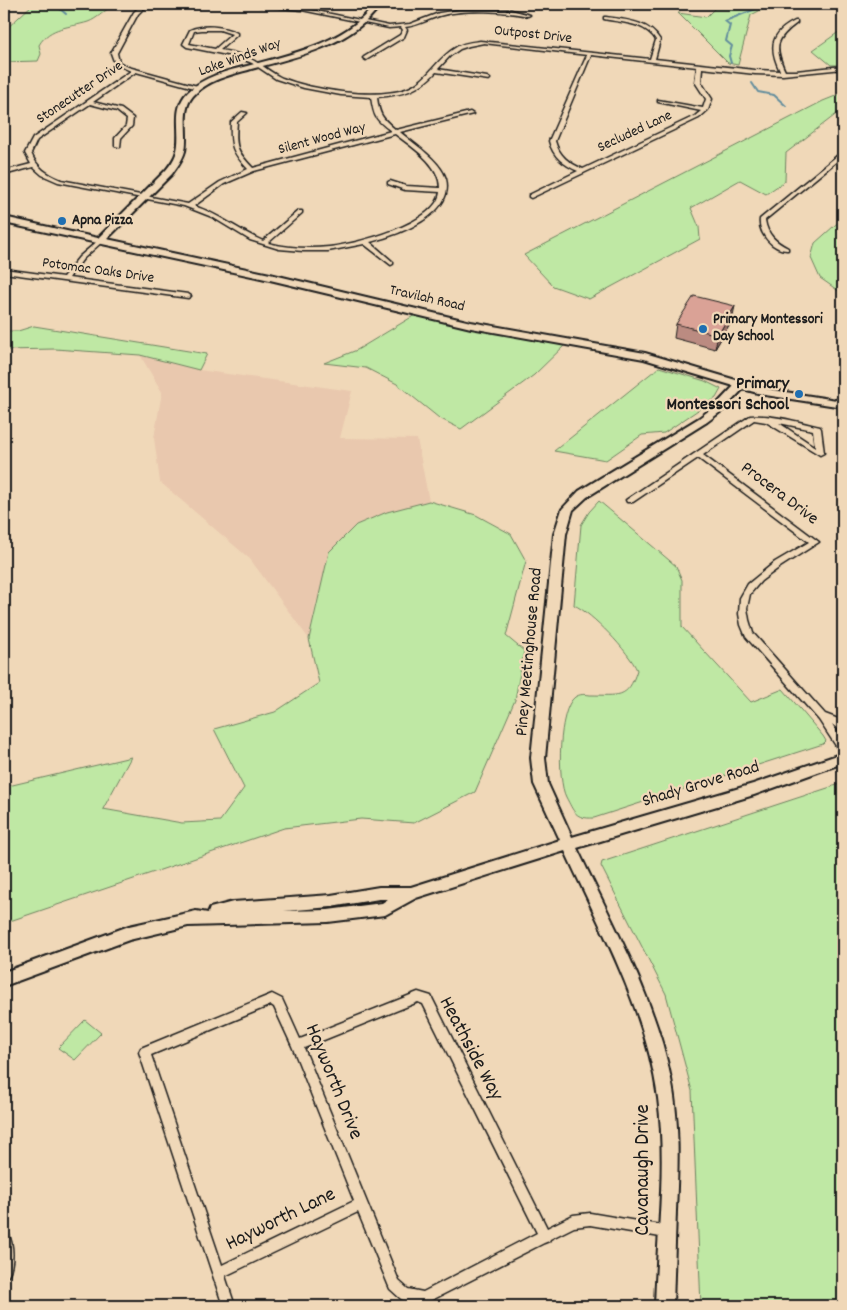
<svg xmlns="http://www.w3.org/2000/svg" width="847" height="1310" font-family="Dekko,sans-serif">
	<style>
		.built { fill: #e9c8ae }
		.green { fill: #bfe8a4; stroke: #6e8260 }
		.lines { fill: none; stroke-linecap: round; stroke-linejoin: round }
		.stream { stroke: #628d9d; stroke-width: 2 }
		.street-casing { stroke: #1c1c1c; stroke-width: 3 }
		.secondary-casing { stroke: #1c1c1c; stroke-width: 4 }
		.street { fill: #f0d8b8; fill-rule: evenodd }
		.secondary { fill: #f0d8b8; fill-rule: evenodd }
		.wall { fill: #bb8b81; stroke: #1c1c1c }
		.shaded-wall { fill: #997169; stroke: #1c1c1c }
		.building { fill: #daa296; stroke: #1c1c1c }
		.poi-dot { fill: #1f6fb2; stroke: #f0d8b8; stroke-width: 2 }
		.labels { text-anchor: middle; dominant-baseline: central; stroke-width: 4.5; stroke-linejoin: round; paint-order: stroke }
		.far-street-label { font-size: 15px; fill: #1c1c1c; stroke: #f0d8b8 }
		.far-poi-label { font-size: 15px; font-weight: bold; fill: #1c1c1c; stroke: #f0d8b8; text-anchor: start }
		.poi-label { font-size: 18px; font-weight: bold; fill: #1c1c1c; stroke: #f0d8b8; text-anchor: end }
		.street-label { font-size: 18px; fill: #1c1c1c; stroke: #f0d8b8 }
		.near-street-label { font-size: 21px; fill: #1c1c1c; stroke: #f0d8b8 }
	</style>
	<rect width="100%" height="100%" fill="#f0d8b8"/>
	<filter id="ink" filterUnits="userSpaceOnUse"><feTurbulence type="fractalNoise" baseFrequency=".02" numOctaves="2"/><feDisplacementMap in="SourceGraphic" scale="10" xChannelSelector="R" yChannelSelector="G"/><feConvolveMatrix kernelMatrix="1 2 1 2 8 2 1 2 1" color-interpolation-filters="sRGB"/></filter>
	<g filter="url(#ink)">
		<!-- built -->
		<polygon class="built" points="140,355 199,370 352,391 340,438 417,439 429,501 388,512 356,525 316,602 309,639 250,559 160,482 154,438 162,392"/>
		<!-- green -->
		<g class="green">
			<path d="M33 4H115C106 9 97 19 88 22 69 28 50 26 39 45L41 54 38 61 4 62V31Z"/>
			<polygon points="719,4 782,4 771,5 751,15 738,65 728,63 678,13 706,17"/>
			<polygon points="843,29 843,65 831,65 813,50"/>
			<polygon points="843,93 843,109 786,153 785,181 766,194 740,180 691,208 699,227 700,239 589,299 553,286 524,255 823,101"/>
			<polygon points="843,218 843,294 820,278 811,258 815,243"/>
			<polygon points="420,312 568,342 534,375 461,429 439,418 397,384 366,368 324,363 357,350"/>
			<polygon points="34,326 207,354 199,370 140,355 55,349 4,350 4,331 18,331"/>
			<polygon points="659,367 705,381 721,389 716,398 664,433 642,435 606,460 554,451"/>
			<polygon points="429,501 476,515 511,534 526,561 506,636 524,651 515,700 475,792 414,823 361,819 284,828 4,923 4,787 131,757 103,809 182,823 220,821 244,788 214,729 275,712 319,683 309,639 329,552 356,525 387,512"/>
			<path d="M599 501 676 566 682 580V627L751 702 783 689 823 736 826 741 823 744 594 818C575 819 574 812 566 797 557 780 558 709 575 697 580 694 584 694 590 695 618 695 628 700 637 670 629 652 592 613 574 605L581 525 589 512Z"/>
			<polygon points="843,783 843,1306 701,1306 692,1091 666,994 601,866 602,862"/>
			<polygon points="85,1020 101,1033 75,1060 58,1048"/>
		</g>
		<g class="lines">
			<!-- stream -->
			<g class="stream">
				<polyline points="61,4 59,8 66,14"/>
				<polyline points="731,63 729,56 732,46 726,41 730,25 725,21 768,4"/>
				<polyline points="752,83 758,92 774,95 786,106"/>
			</g>
			<!-- street casing -->
			<g class="street-casing">
				<g id="street">
					<path d="M148 4H154L143 9 138 14 117 53 119 62 128 67 201 87 198 89 136 72 93 102 121 109 133 118 132 126 121 138 120 147 115 146V138L126 126 127 119 117 111 90 104 37 140 31 153C37 168 47 174 61 180L188 204 220 182 248 169C232 152 230 146 231 122L242 112 247 113 237 122C235 147 236 150 253 168L391 131C375 119 374 117 371 97L341 95 304 88 276 79 252 63 237 57 187 47 183 44 190 30C203 24 224 26 237 33V35L220 50C233 52 245 55 256 62 265 67 273 74 282 78 312 90 375 100 406 89 427 82 436 59 455 48 462 43 472 42 480 41L650 59 656 40C645 22 622 23 604 19V17H606C626 20 649 21 660 40L655 59 755 70 780 71C769 48 770 33 795 21H797V23C775 39 774 47 785 71H796L843 66V69L783 75 755 74 702 68 701 82 712 99 708 110 699 118 531 198 529 197V195L578 171C564 165 553 157 549 141L587 55 484 43 469 46 460 49 450 56 438 69 487 77 490 79 489 80 436 72C418 91 403 95 377 97 379 115 382 118 396 130L470 112 473 114 400 132C413 143 441 161 446 179 455 215 397 235 370 242L393 262V264L391 265 364 244 328 251H303L279 249 250 240 212 217 184 206 58 182 42 175 33 167 4 175V171L31 164 25 153 33 138 131 71 115 64 111 53 134 12 139 7ZM202 30H220L232 34 215 49 189 44 194 31ZM591 55 697 67 695 82 706 99 703 108 658 100V102L701 111 695 116 583 169C569 163 559 156 555 141ZM395 134C412 147 440 164 440 188L406 186 390 181 388 182V184L405 190 440 192C437 224 356 244 329 247 310 249 287 248 268 243L302 213V211H298L263 241C239 231 219 214 194 206L224 184 254 171Z"/>
					<path d="M251 4 302 8 389 26 410 24 439 13 459 10H511L530 15 528 16C504 11 466 9 443 15 430 18 419 26 405 27L407 30 404 37 366 60 363 58 364 57 400 35 403 30 401 27 389 28 302 10 253 5Z"/>
					<path d="M843 151V156L765 220C767 235 776 242 788 248V250C773 251 758 233 760 219Z"/>
					<polygon points="100,239 103,241 102,242 83,259 69,278 188,294 191,296 188,298 4,273 4,269 63,277 79,257"/>
					<path d="M750 416C771 414 799 422 820 427L821 429 824 453 820 455 766 422 754 420 703 455 819 542 780 567 761 581 750 594 747 608 749 620 753 633 825 714 841 720 843 723V733L832 724 843 742V753L840 752 819 720 746 637 741 625 739 614 740 598 748 584 775 562 809 542 698 458 633 502H627L626 500ZM779 423 813 430 815 447Z"/>
					<path d="M418 992 431 996 547 1228 573 1215 590 1213 666 1226 670 1228 672 1232 670 1236 666 1238 590 1225 574 1227 550 1239 549 1241 544 1243 428 1302 424 1304 405 1301 401 1299 390 1289 358 1212 225 1276 235 1306H223L139 1052 141 1048 272 994 282 999 300 1039ZM418 1002 423 1004 537 1233 423 1292 408 1289 399 1281 304 1048ZM271 1005 274 1007 292 1046 354 1201 222 1265 151 1055Z"/>
					<path d="M4 1231 8 1233C14 1245 14 1264 8 1276L4 1278Z"/>
				</g>
			</g>
			<!-- secondary casing -->
			<g class="secondary-casing">
				<path id="secondary" d="M375 4H381C353 44 301 56 255 68 235 74 212 78 196 93 179 108 189 131 185 151 183 159 177 167 172 174L107 239 270 274 471 322 645 353 766 389 843 401V407L765 395 743 389 723 410 707 422 587 497 573 510 566 534 545 758 548 784 572 837 753 784 843 753V763L754 795 577 848C612 923 655 997 671 1079 680 1123 678 1167 676 1211 675 1243 674 1275 673 1306H655C657 1237 667 1166 658 1098 646 1010 601 930 565 851L416 898 385 915 328 922 188 926 129 940 4 986V972L129 926 196 911 208 913 210 908 233 902 331 895 379 887H411L560 840 534 784 531 758 554 534 562 509 579 491 699 418 715 406 734 386 644 359 471 328 270 280 4 223V217L98 238 166 170C170 165 174 160 176 154 183 133 170 110 188 92 203 77 226 71 247 66 291 54 346 43 375 4ZM379 899H388L382 903 328 910 284 911 331 907Z"/>
			</g>
			<!-- street -->
			<use href="#street" class="street"/>
			<!-- secondary -->
			<use href="#secondary" class="secondary"/>
		</g>
		<!-- wall -->
		<polygon class="wall" points="732,320 715,349 674,338 676,324"/>
		<!-- shaded-wall -->
		<polygon class="shaded-wall" points="735,306 732,320 715,349 718,335"/>
		<!-- building -->
		<polygon class="building" points="694,296 735,306 718,335 676,324"/>
	</g>
	<!-- markers -->
	<g class="poi-dot">
		<circle cx="62" cy="221" r="5"/>
		<circle cx="703" cy="329" r="5"/>
		<circle cx="799" cy="394" r="5"/>
	</g>
	<g class="labels">
		<!-- far-street labels -->
		<g class="far-street-label">
			<text transform="translate(533 35) rotate(6)">Outpost Drive</text>
			<text transform="translate(240 58) rotate(-20)">Lake Winds Way</text>
			<text transform="translate(80 93) rotate(-34)">Stonecutter Drive</text>
			<text transform="translate(635 132) rotate(-25)">Secluded Lane</text>
			<text transform="translate(322 139) rotate(-15)">Silent Wood Way</text>
			<text transform="translate(98 271) rotate(8)">Potomac Oaks Drive</text>
			<text transform="translate(427 299) rotate(13)">Travilah Road</text>
		</g>
		<!-- far-poi labels -->
		<g class="far-poi-label">
			<text x="72" y="221">Apna Pizza</text>
			<text x="713" y="320">Primary Montessori<tspan x="713" dy="17">Day School</tspan></text>
		</g>
		<!-- poi labels -->
		<g class="poi-label">
			<text x="789" y="384">Primary<tspan x="789" dy="21">Montessori School</tspan></text>
		</g>
		<!-- street labels -->
		<g class="street-label">
			<text transform="translate(779 494) rotate(37)">Procera Drive</text>
			<text transform="translate(530 652) rotate(-85)">Piney Meetinghouse Road</text>
			<text transform="translate(701 785) rotate(-17)">Shady Grove Road</text>
		</g>
		<!-- near-street labels -->
		<g class="near-street-label">
			<text transform="translate(470 1049) rotate(62)">Heathside Way</text>
			<text transform="translate(333 1082) rotate(68)">Hayworth Drive</text>
			<text transform="translate(644 1170) rotate(-90)">Cavanaugh Drive</text>
			<text transform="translate(281 1220) rotate(-26)">Hayworth Lane</text>
		</g>
	</g>
	<!-- margin -->
	<rect width="847" height="1310" fill="none" stroke="#f0d8b8" stroke-width="20"/>
	<rect x="10" y="10" width="827" height="1290" fill="none" stroke="#1c1c1c" stroke-width="2" filter="url(#ink)"/>
</svg>
